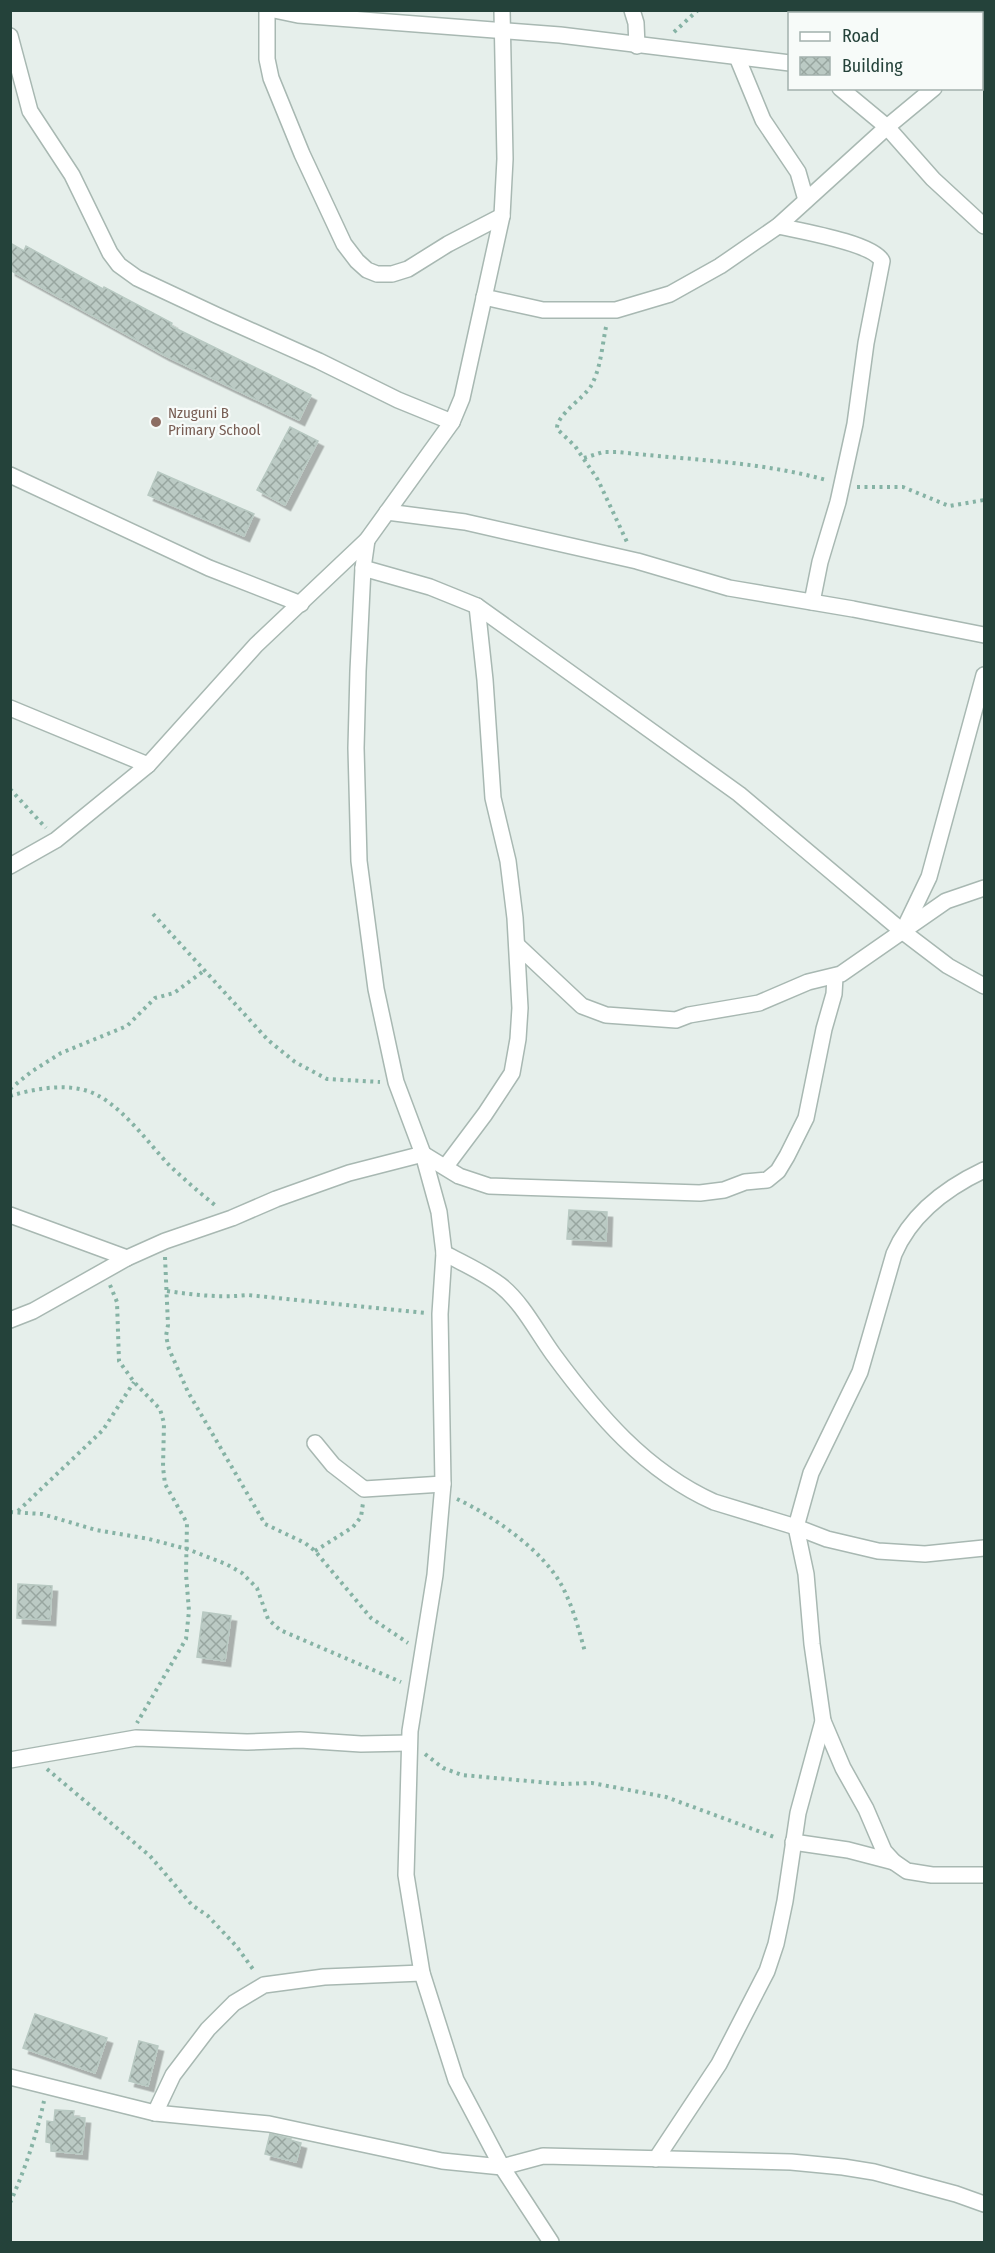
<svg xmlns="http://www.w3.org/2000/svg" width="995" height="2253" font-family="'Fira Sans Condensed',sans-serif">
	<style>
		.building { fill: url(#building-cross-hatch); stroke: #b8c9c2; stroke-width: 1.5; filter: url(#shadow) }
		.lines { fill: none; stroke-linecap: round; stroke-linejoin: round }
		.minor-casing { stroke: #a8b8b2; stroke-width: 18 }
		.path { stroke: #86b3a5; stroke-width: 4; stroke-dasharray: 3 4.5; stroke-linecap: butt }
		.minor { stroke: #fff; stroke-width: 15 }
		.education-dot { fill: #8d6e63; stroke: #f7fbf9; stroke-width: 2 }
		.labels { text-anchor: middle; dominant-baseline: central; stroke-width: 4.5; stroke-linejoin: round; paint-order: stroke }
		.education-label { font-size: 15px; fill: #785e54; stroke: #f7fbf9; text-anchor: start }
	</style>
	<defs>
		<pattern id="building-cross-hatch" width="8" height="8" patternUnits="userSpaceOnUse" patternTransform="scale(1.5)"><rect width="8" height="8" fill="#bbcac4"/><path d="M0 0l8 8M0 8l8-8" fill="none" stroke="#98a6a0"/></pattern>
		<filter id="shadow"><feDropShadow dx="5.5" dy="5.5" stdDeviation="0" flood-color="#0004"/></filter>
	</defs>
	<rect width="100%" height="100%" fill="#e6efeb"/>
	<!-- building -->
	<g class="building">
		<polygon points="10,243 24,251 26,246 103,289 104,287 172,323 171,326 311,395 299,420 164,355 10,270"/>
		<polygon points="290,427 318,441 285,505 257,490"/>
		<polygon points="158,472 254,514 244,536 148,495"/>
		<polygon points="569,1210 607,1212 606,1241 567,1239"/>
		<polygon points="18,1584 52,1586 50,1620 17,1618"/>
		<polygon points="203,1612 231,1616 225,1661 197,1657"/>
		<polygon points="35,2014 107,2038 95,2073 23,2048"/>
		<polygon points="139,2041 158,2046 148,2086 129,2081"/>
		<polygon points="55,2110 74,2111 73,2117 85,2118 82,2154 51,2151 51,2143 46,2142 47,2121 54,2122"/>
		<polygon points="270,2134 291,2139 290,2140 301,2143 296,2162 265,2154"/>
	</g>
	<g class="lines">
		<!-- minor casing -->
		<g class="minor-casing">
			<g id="minor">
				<polyline points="267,10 267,59 271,78 302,154 344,244 357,261 367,270 377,274 392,274 408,269 448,244 502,216"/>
				<polyline points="274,10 298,15 560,35 790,63"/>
				<polyline points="632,10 636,23 637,46"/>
				<polyline points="980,14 980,10"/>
				<polyline points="10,36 30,111 72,175 110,253 119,265 137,278 216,315 319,361 398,400 452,422"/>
				<polyline points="982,53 984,51"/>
				<polyline points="737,57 763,120 798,172 806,200"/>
				<polyline points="840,88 887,127 933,179 984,226"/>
				<path d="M778 226C800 231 873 243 882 261L866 343 855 424 838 502 820 562 812 602"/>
				<polyline points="484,297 543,310 616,310 670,294 720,266 778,226 887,127 934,88"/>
				<polyline points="10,475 209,568 301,604"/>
				<polyline points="387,512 465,522 637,561 729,588 853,609 984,635"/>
				<polyline points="367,540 363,568 358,671 356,748 359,861 376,989 396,1082 423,1154 439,1212 444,1253 440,1314 443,1484 435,1575 410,1731 406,1875 422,1973 456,2080 502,2167 551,2242"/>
				<polyline points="363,568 430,587 477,606 739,794 902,931 948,966 984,986"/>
				<polyline points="10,708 148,765"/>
				<polyline points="10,866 56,840 148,765 256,645 367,540 452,422 462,398 502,216 505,159 502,10"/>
				<polyline points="904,929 929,877 984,675"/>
				<polyline points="517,945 582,1006 606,1015 676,1020 689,1015 759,1003 808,982 841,974 946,901 984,888"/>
				<polyline points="446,1166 485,1114 512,1073 518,1039 520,1008 515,918 508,861 493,798 485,680 477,606"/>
				<polyline points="10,1215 127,1258"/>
				<path d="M444 1253C462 1263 483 1272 500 1285 522 1302 537 1332 553 1354 597 1414 645 1471 714 1502L796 1527 827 1539 878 1551 925 1554 984 1548"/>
				<polyline points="10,1320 33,1311 127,1258 165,1241 232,1218 276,1199 349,1173 423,1154 459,1176 489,1186 700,1193 724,1190 745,1182 767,1180 778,1171 787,1156 806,1118 824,1029 834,994 835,977"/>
				<polyline points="315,1443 333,1465 364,1489 443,1484"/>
				<polyline points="823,1721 843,1768 866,1809 884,1851 894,1862 907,1871 932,1875 984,1875"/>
				<polyline points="10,1760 136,1738 247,1742 300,1740 361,1744 409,1743"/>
				<polyline points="793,1842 848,1850 894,1862"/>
				<polyline points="10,2077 155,2113 269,2124 442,2161 502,2167 543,2156 791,2162 843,2167 874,2172 956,2194 984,2204"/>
				<polyline points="155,2113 173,2075 208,2029 234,2003 264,1985 324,1977 422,1973"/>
				<path d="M656 2159 719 2064 767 1971 776 1944 785 1901 798 1813 823 1721 812 1644 806 1574 796 1527 811 1473 860 1372 894 1254C911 1214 946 1188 984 1170"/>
			</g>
		</g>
		<!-- path -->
		<g class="path">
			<polyline points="674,32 698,10"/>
			<path d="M606 327C602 346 601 368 591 386 583 399 556 415 557 429L575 446 598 480 627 542"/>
			<path d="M584 458 603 452H618C688 460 758 461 826 480"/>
			<polyline points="857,487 903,487 949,506 984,500"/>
			<polyline points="10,789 46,828"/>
			<polyline points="153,914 268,1040 295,1062 327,1079 380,1082"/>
			<polyline points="10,1089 31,1072 61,1053 127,1026 155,998 174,993 205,970"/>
			<path d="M10 1096C33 1089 61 1084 84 1090 117 1098 147 1142 170 1166 185 1180 200 1193 216 1206"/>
			<polyline points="165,1257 168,1325 166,1336 169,1349 188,1392 265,1524 305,1543 315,1551 371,1618 408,1643"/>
			<polyline points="110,1285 117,1302 119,1361 134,1382 160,1409 164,1423 163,1467 165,1484 187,1523 186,1574 189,1611 186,1639 137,1723"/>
			<path d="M167 1291C195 1295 220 1298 248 1295L426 1313"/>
			<path d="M457 1499C493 1516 543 1550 562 1586 573 1607 579 1630 585 1652"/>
			<polyline points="18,1511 103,1430 134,1382"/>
			<polyline points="10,1512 42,1514 96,1530 149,1539 187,1549 226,1564 242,1573 257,1588 268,1619 280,1630 401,1682"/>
			<polyline points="315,1551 353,1527 361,1517 363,1503"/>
			<polyline points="425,1754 443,1768 462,1775 561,1784 592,1783 666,1797 777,1838"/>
			<polyline points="47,1769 150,1856 192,1905 208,1916 237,1947 255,1972"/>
			<path d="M10 2203C25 2169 36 2137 44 2101"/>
		</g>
		<!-- minor -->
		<use href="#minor" class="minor"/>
	</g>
	<!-- markers -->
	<circle class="education-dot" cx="156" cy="422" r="6"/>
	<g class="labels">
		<!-- education labels -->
		<g class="education-label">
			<text x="168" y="413">Nzuguni B<tspan x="168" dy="17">Primary School</tspan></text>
		</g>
	</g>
	<!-- border -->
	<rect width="995" height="2253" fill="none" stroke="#24423a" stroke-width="24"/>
	<!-- legend -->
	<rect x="788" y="12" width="195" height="78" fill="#f7fbf9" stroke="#a3b1ad" stroke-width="1.5"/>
	<rect x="800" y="32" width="30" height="9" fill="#ffffff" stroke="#a3b1ad" stroke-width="1.5"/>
	<text x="842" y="42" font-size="18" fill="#24423a">Road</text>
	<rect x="800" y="57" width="30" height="18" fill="url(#building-cross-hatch)" stroke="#a3b1ad" stroke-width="1.5"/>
	<text x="842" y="72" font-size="18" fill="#24423a">Building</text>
</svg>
